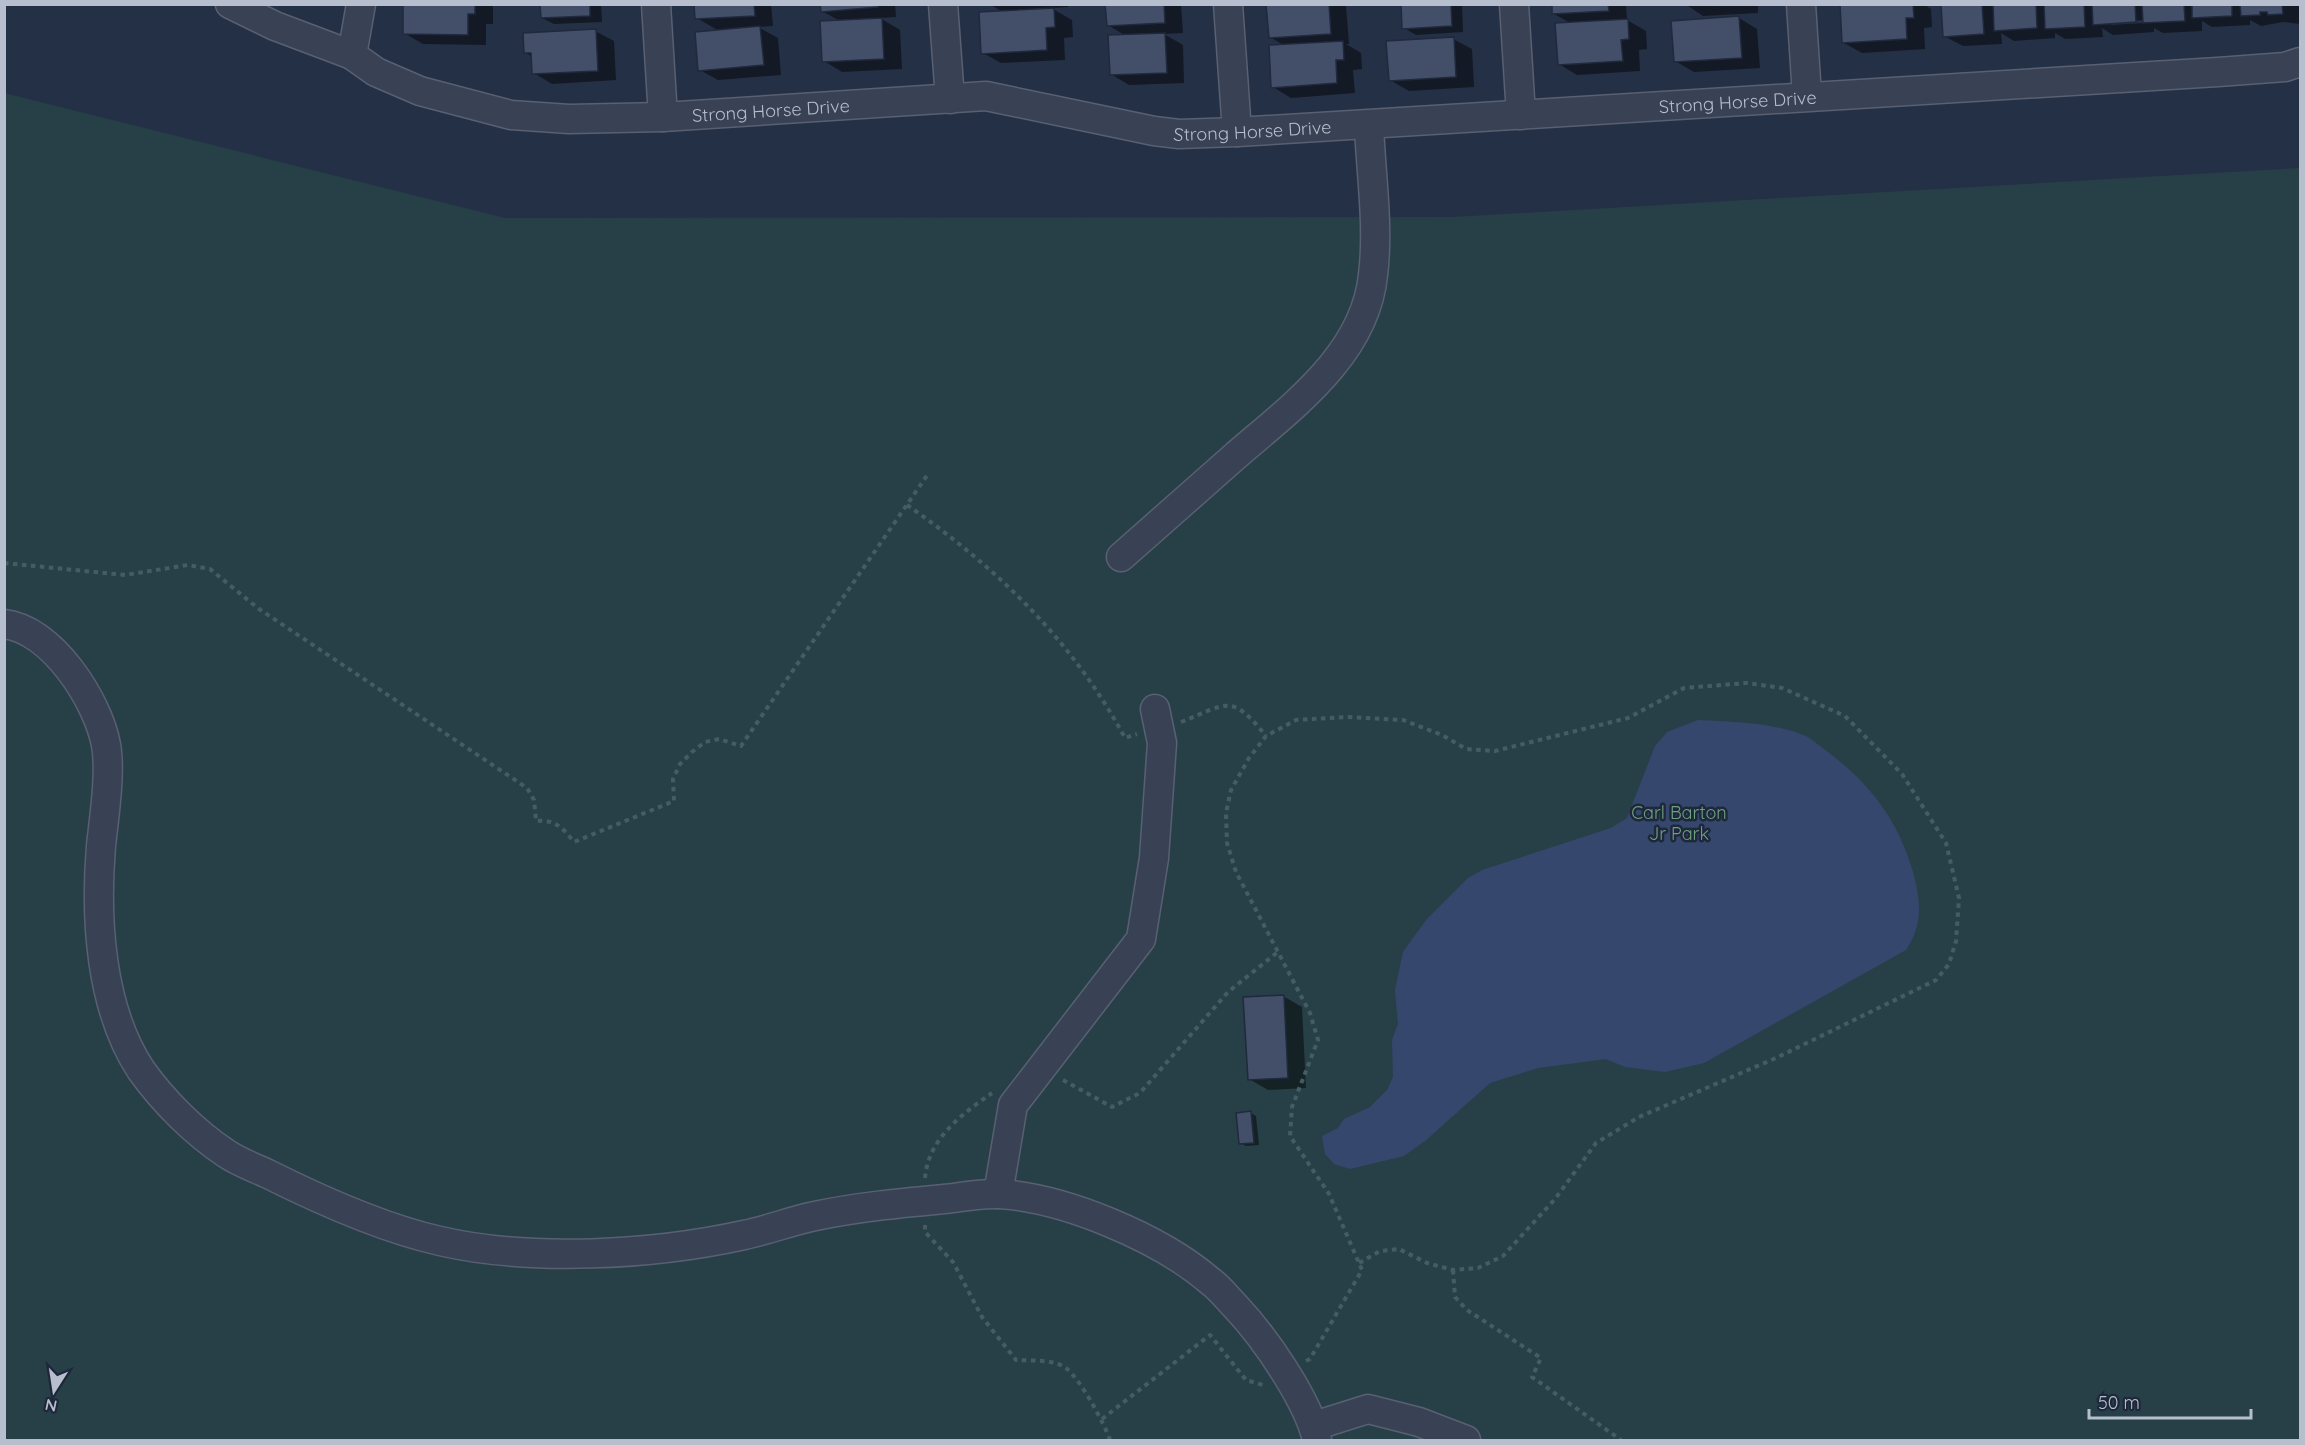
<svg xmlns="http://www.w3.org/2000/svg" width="2305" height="1445" font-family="Quicksand,sans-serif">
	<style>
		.green { fill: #274047 }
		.water { fill: #35476d }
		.shadow { fill: #0007; fill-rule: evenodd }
		.building { fill: #434f68; stroke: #20293d; stroke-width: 1.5 }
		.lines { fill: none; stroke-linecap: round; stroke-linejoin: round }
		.minor-casing { stroke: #586072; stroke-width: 31 }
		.path { stroke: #455d62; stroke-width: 4; stroke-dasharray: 4.5 4.5; stroke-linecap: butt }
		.minor { stroke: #394255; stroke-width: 28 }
		.labels { text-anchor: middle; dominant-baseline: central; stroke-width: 5; stroke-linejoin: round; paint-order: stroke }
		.street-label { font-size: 18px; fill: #b7bece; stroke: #1e273b }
		.park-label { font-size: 18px; fill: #6ca27d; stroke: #1e273b }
	</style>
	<rect width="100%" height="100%" fill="#243046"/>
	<!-- green -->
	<polygon class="green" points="4,93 505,218 1453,217 2300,168 2300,1440 5,1440"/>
	<!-- water -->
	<path class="water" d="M1698 720C1733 722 1772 722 1806 736 1813 740 1821 747 1828 752 1871 785 1898 820 1913 872 1921 901 1923 925 1906 950L1704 1063 1665 1072 1625 1067 1606 1059 1538 1068 1490 1083 1425 1141 1404 1156 1350 1169 1334 1164 1325 1154 1322 1136 1338 1128 1344 1119 1370 1107 1387 1090 1393 1077 1392 1040 1398 1024 1395 990 1403 952 1426 920 1468 878 1482 870 1611 828 1627 818 1655 746 1667 732Z"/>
	<!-- shadow -->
	<g class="shadow">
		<polygon points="405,4 491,4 493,6 493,24 486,24 486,45 423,44 404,33"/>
		<polygon points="541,4 601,4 602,22 554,24 542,18"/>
		<polygon points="696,4 771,4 773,26 758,27 778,38 781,75 718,80 700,70 719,31 697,18"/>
		<polygon points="822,4 895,4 896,17 880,18 900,30 902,69 842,72 824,61 840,21 822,11"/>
		<polygon points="989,4 1068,4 1068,7 1051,8 1072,20 1073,37 1064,38 1065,60 1001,63 983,53 1003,12"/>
		<polygon points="1107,4 1181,4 1183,33 1164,34 1183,45 1184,83 1129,85 1111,74 1126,36 1108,25"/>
		<polygon points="1268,4 1346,6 1349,44 1346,44 1361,53 1362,69 1353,70 1355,93 1291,98 1273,87 1285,46 1270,37"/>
		<polygon points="1402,4 1462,4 1463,32 1416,35 1404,28"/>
		<polygon points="1553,4 1626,4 1627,20 1646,31 1647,49 1639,50 1640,71 1577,75 1559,64 1572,24 1554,14"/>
		<polygon points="1758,4 1758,13 1703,16 1685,4"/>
		<polygon points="1842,4 1923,4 1931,9 1932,27 1924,28 1925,49 1862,53 1844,43"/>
		<path d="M1942 4H2299L2300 24 2283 22 2261 26 2250 20V25L2212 27 2202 21V31L2163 33 2154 28V32L2113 35 2102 28 2103 37 2065 39 2055 33V38L2014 41 2001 33 2002 44 1963 46 1944 36ZM2144 20V23L2111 25V22Z"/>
		<polygon points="1739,18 1757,29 1760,68 1694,72 1675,61"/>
		<polygon points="595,31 614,41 616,80 552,84 534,73 533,57 526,53"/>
		<polygon points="1453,39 1472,49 1474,87 1409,91 1390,80"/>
		<polygon points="1283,996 1302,1007 1306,1088 1268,1090 1249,1079"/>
		<polygon points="1251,1113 1256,1116 1259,1145 1246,1146 1240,1143"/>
	</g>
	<!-- building -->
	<g class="building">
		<polygon points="403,4 475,4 475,14 468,14 468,35 403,34"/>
		<polygon points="540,4 590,4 590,16 541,18"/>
		<polygon points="694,4 754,4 755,16 695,19"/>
		<polygon points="820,4 878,4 878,7 821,12"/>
		<polygon points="1105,4 1164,4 1165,23 1107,26"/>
		<polygon points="1266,4 1329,4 1331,34 1269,38"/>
		<polygon points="1401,4 1451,4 1452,26 1402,29"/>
		<polygon points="1552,4 1608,4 1609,11 1552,14"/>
		<polygon points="1840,4 1913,4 1914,18 1906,18 1907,39 1842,43"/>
		<polygon points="1941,4 1982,4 1984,34 1943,37"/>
		<polygon points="1993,4 2036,4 2037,28 1994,31"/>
		<polygon points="2044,4 2084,4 2085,27 2045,29"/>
		<polygon points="2092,4 2135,4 2136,22 2093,25"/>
		<polygon points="2142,4 2184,4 2185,21 2143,23"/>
		<polygon points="2192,4 2232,4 2232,16 2192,18"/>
		<polygon points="2240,4 2282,4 2283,14 2268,15 2267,12 2260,12 2260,15 2241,16"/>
		<polygon points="1054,8 1055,27 1046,28 1047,50 981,54 979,12"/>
		<polygon points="1739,16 1742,58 1674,62 1671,21"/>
		<polygon points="882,18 884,59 822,62 820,21"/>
		<polygon points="1628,19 1629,39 1621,40 1623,61 1558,65 1555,23"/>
		<polygon points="760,26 764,65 698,71 695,32"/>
		<polygon points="596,29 598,71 532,74 531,53 524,53 523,33"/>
		<polygon points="1165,33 1167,73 1110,75 1108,35"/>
		<polygon points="1454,37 1456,77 1389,81 1386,41"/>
		<polygon points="1343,41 1344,60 1336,60 1337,83 1271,88 1269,45"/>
		<polygon points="1284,995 1288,1078 1248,1080 1243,997"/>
		<polygon points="1251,1111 1254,1143 1239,1144 1236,1113"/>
	</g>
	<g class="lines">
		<!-- minor casing -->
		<g class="minor-casing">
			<g id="minor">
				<path id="s1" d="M230 4 275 26 352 55 376 72 420 91 511 115 569 119 663 117 986 96 1154 131 1179 134 1237 132 2218 72 2285 67 2300 62"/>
				<polyline points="656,4 663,117"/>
				<polyline points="943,4 950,99"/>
				<polyline points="1228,4 1237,132"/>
				<polyline points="1514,4 1521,115"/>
				<polyline points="1801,4 1807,96"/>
				<polyline points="352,55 361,4"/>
				<path d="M1121 557C1158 524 1196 491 1233 458 1289 409 1365 356 1373 275 1379 226 1371 175 1369 126"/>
				<path d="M4 624C52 629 98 701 106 745 111 772 104 818 101 846 95 918 100 1008 141 1070 163 1101 195 1133 227 1154 239 1162 255 1168 268 1174 322 1201 382 1228 440 1241 531 1262 653 1255 744 1235 768 1230 791 1221 815 1216 857 1207 901 1203 944 1199 962 1197 981 1193 999 1194 1065 1198 1160 1238 1210 1281 1220 1288 1228 1299 1236 1307 1265 1338 1308 1400 1317 1440"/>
				<polyline points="998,1194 1013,1105 1141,939 1154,858 1162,743 1155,709"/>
				<polyline points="1314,1426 1368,1409 1419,1422 1466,1440"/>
			</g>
		</g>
		<!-- path -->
		<g class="path">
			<path d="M907 505C997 568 1072 640 1125 738L1137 734"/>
			<path d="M4 563 125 575 188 565 210 569 259 609 527 788 534 800 536 821C555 819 563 828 574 842L674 801 673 779 680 764 692 752 705 742 719 739 741 746 928 474"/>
			<path d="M1181 722C1229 703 1231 693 1266 736"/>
			<polyline points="1063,1080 1112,1107 1140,1093 1228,992 1279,951"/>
			<path d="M925 1178C928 1139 962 1114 992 1093"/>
			<path d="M925 1225V1232L953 1262 982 1317 1016 1360C1031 1361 1054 1359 1066 1368 1081 1380 1104 1423 1110 1440"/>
			<polyline points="1453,1270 1455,1297 1467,1310 1541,1358 1532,1377 1621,1440"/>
			<polyline points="1306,1361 1310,1359 1362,1270 1359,1263 1329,1194 1290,1136 1292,1107 1318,1040 1310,1013 1236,872 1227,843 1226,813 1231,790 1249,758 1266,736 1296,720 1347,717 1403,720 1442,735 1466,749 1495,751 1628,718 1684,688 1747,683 1782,688 1845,716 1902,774 1946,843 1959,898 1956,941 1949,964 1936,980 1776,1058 1639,1117 1596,1143 1555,1199 1503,1256 1478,1268 1453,1270 1427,1263 1399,1249 1380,1251 1359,1263"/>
			<polyline points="1102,1419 1210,1335 1246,1380 1263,1385"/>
		</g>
		<!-- minor -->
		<use href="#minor" class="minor"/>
	</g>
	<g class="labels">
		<!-- street labels -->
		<g class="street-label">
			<text stroke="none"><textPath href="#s1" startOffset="1536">Strong Horse Drive</textPath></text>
			<text stroke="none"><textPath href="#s1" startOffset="564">Strong Horse Drive</textPath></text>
			<text stroke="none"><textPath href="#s1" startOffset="1050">Strong Horse Drive</textPath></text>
		</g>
		<!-- park labels -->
		<g class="park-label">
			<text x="1679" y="812">Carl Barton<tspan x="1679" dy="21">Jr Park</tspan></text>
		</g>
	</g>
	<!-- border -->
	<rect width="2305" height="1445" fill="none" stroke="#b7bece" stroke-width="12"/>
	<!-- north arrow -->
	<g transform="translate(54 1391) rotate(192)" stroke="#1e273b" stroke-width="4.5" paint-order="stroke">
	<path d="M0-4.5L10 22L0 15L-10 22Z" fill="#b7bece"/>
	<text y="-9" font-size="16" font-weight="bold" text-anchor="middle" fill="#b7bece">N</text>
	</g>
	<!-- scale -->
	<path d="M2089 1409v9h162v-9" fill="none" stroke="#b7bece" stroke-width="3"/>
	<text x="2098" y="1409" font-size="18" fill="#b7bece" stroke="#1e273b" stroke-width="4.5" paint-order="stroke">50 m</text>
</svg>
